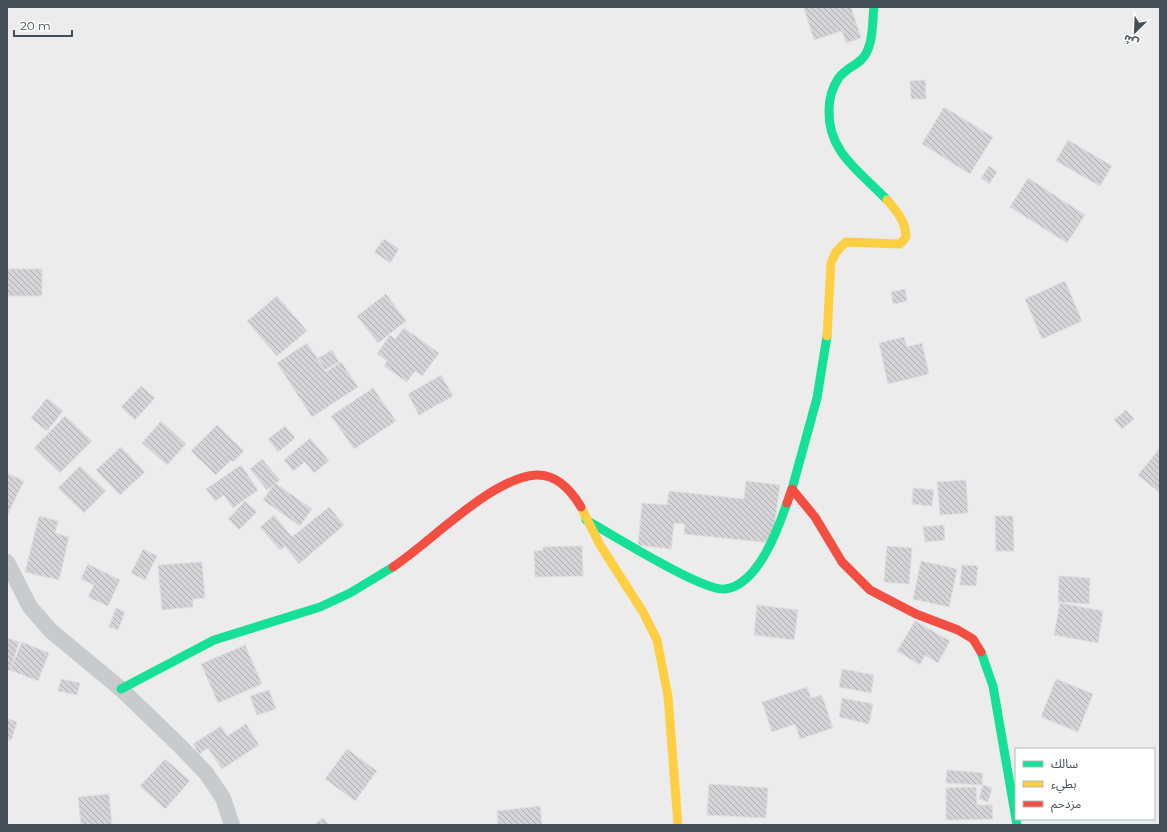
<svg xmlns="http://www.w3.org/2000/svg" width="1167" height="832" font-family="Montserrat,'Noto Sans Arabic',sans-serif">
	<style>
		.building { fill: url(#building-back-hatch); stroke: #dededf }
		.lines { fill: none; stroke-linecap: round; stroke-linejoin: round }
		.street { stroke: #c8cbcd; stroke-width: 16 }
		.fast { stroke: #16e098; stroke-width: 9 }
		.slow { stroke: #ffcf43; stroke-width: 9 }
		.jam { stroke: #f24e42; stroke-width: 9 }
	</style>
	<defs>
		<pattern id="building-back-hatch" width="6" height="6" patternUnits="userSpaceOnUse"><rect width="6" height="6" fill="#d4d4d6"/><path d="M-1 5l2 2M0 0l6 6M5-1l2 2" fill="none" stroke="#aeaeb0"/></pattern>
	</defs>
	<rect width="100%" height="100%" fill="#edecec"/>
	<!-- building -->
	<g class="building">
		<polygon points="808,7 851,7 861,38 846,43 842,31 814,40 804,8"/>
		<polygon points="925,80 926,99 911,99 910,81"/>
		<polygon points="944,107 993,137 970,174 922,144"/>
		<polygon points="1068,140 1112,166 1100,186 1056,161"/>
		<polygon points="989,166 997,172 989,184 981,178"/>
		<polygon points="1028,178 1085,215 1067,243 1010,207"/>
		<polygon points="384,239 399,249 390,263 374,252"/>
		<rect x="7" y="269" width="35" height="27"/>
		<polygon points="1065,281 1082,321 1042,339 1025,299"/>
		<polygon points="905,289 907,301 893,304 891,292"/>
		<polygon points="386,294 406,321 378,343 357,316"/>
		<polygon points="277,296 307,331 277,356 247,321"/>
		<polygon points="404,328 439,353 422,376 415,371 407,382 384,366 387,361 377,354 390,335 395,339"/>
		<polygon points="904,337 907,347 922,343 929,374 888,384 879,343"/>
		<polygon points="307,343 326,372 341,362 358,387 312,417 277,363"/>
		<polygon points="332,350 339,362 325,370 318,358"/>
		<polygon points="441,375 453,396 419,415 408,394"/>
		<polygon points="141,386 155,398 135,420 121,407"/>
		<polygon points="373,388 396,421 354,449 331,416"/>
		<polygon points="47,398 63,411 47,431 31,418"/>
		<polygon points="1126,410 1134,419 1122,429 1114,420"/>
		<polygon points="65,416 92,441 60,473 34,448"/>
		<polygon points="161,421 186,444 167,465 142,443"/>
		<polygon points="217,425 244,451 233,462 231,460 216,475 191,451"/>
		<polygon points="285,426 295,438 278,452 268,439"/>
		<polygon points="310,438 329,461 314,473 305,462 293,471 284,460"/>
		<polygon points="121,447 145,472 120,495 96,470"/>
		<polygon points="1160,448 1160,493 1138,475"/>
		<polygon points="262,459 280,480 267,490 250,469"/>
		<polygon points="241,465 258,490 233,508 224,495 215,501 206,489"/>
		<polygon points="80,466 106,491 84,513 58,488"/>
		<polygon points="7,473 24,481 8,514 7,514"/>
		<polygon points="966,480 968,513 940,515 937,482"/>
		<polygon points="746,481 780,485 772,543 684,534 685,524 674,523 671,549 638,545 642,503 667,505 669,491 744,499"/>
		<polygon points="275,483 312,509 300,526 263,500"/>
		<polygon points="913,488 934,490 932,506 912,504"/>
		<polygon points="245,501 257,512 239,530 228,519"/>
		<polygon points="329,507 344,525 299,564 285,546 280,550 260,527 274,515 292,537"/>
		<polygon points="39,516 58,521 55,533 69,537 59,580 25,572"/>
		<polygon points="995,516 1013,516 1014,551 996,551"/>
		<polygon points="944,525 945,540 925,542 923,527"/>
		<polygon points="582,546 583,576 535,577 534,551 543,550 543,547"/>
		<polygon points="887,546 912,548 909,584 884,582"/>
		<polygon points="143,549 157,556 145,580 131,573"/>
		<polygon points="921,561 957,569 949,607 913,599"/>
		<polygon points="202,562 205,598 193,599 193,607 162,610 158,565"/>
		<polygon points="88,564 120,580 108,606 88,597 94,585 81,579"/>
		<polygon points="962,565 978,566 976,586 960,585"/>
		<polygon points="1059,576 1090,578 1089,604 1058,602"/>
		<polygon points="1060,603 1103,611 1098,643 1054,635"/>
		<polygon points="757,605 798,610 794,640 754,635"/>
		<polygon points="116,608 125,612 118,630 109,627"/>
		<polygon points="915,621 950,641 938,663 925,655 920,665 897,651"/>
		<polygon points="7,638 19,642 10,671 7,670"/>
		<polygon points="22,642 49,653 38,681 10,670"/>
		<polygon points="245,645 262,684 218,703 201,664"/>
		<polygon points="842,669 874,675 871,693 839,687"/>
		<polygon points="61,679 80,683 77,695 58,691"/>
		<polygon points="1056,679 1093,694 1078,732 1041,717"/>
		<polygon points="807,687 811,698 822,695 833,728 800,739 795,724 772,732 762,702"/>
		<polygon points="269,690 276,709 257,715 250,696"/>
		<polygon points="842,698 873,704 869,724 839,717"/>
		<polygon points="7,718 17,722 11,741 7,739"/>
		<polygon points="246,724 259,745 222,769 208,748 199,754 193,744 221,726 227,736"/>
		<polygon points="347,749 377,771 355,801 325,779"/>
		<polygon points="165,759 190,781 165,809 140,786"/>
		<polygon points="947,770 983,773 982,785 946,783"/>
		<polygon points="709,784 768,788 766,818 707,815"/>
		<polygon points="983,785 992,788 988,802 979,799"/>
		<polygon points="976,787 977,805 992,805 993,819 946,820 946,788"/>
		<polygon points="109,794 112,825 81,825 78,797"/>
		<polygon points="540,806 542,825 498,825 497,811"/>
		<polygon points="323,818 329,825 313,825"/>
	</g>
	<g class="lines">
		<!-- street -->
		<polyline class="street" points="7,562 30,607 51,631 121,689 180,746 206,773 223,798 232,825"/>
		<!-- fast -->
		<g class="fast">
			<path d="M874 7C872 22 874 48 861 60 853 67 844 70 838 79 832 88 829 100 829 111 828 153 861 172 887 200"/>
			<polyline points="792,489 817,398 827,336"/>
			<path d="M586 520C610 533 703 592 725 589 758 585 778 529 787 503"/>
			<polyline points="981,652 993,686 1017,825"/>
			<polyline points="121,689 214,640 320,607 350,593 393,567"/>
		</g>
		<!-- slow -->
		<g class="slow">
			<path d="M827 336 831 263 836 252 846 242 900 244 906 237C906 222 897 211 887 200"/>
			<polyline points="581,507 600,545 643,612 657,640 668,696 678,825"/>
		</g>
		<!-- jam -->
		<g class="jam">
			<polyline points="787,503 792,489 815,517 842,562 870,590 916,614 958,630 973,639 981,652"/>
			<path d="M393 567C431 542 491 478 536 475 557 474 571 490 581 507"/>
		</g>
	</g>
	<!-- border -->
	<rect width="1167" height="832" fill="none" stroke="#444f58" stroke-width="16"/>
	<!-- legend -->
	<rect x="1015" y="748" width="140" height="72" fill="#ffffff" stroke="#b4b9bc"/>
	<rect x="1023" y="761" width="20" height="6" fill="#16e098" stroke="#b4b9bc"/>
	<text x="1051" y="768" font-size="12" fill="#444f58">سالك</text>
	<rect x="1023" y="781" width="20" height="6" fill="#ffcf43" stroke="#b4b9bc"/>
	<text x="1051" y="788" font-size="12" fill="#444f58">بطيء</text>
	<rect x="1023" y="801" width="20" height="6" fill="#f24e42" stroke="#b4b9bc"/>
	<text x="1051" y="808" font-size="12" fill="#444f58">مزدحم</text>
	<!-- north arrow -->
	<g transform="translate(1135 32) rotate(204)" stroke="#ffffff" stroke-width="3" paint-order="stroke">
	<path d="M0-3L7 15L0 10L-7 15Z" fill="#444f58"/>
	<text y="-6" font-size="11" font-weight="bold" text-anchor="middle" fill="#444f58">ش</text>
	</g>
	<!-- scale -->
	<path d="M14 30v6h58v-6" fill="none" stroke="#444f58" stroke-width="2"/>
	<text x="20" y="30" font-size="12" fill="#444f58" stroke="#ffffff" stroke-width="3" paint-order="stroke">20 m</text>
</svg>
